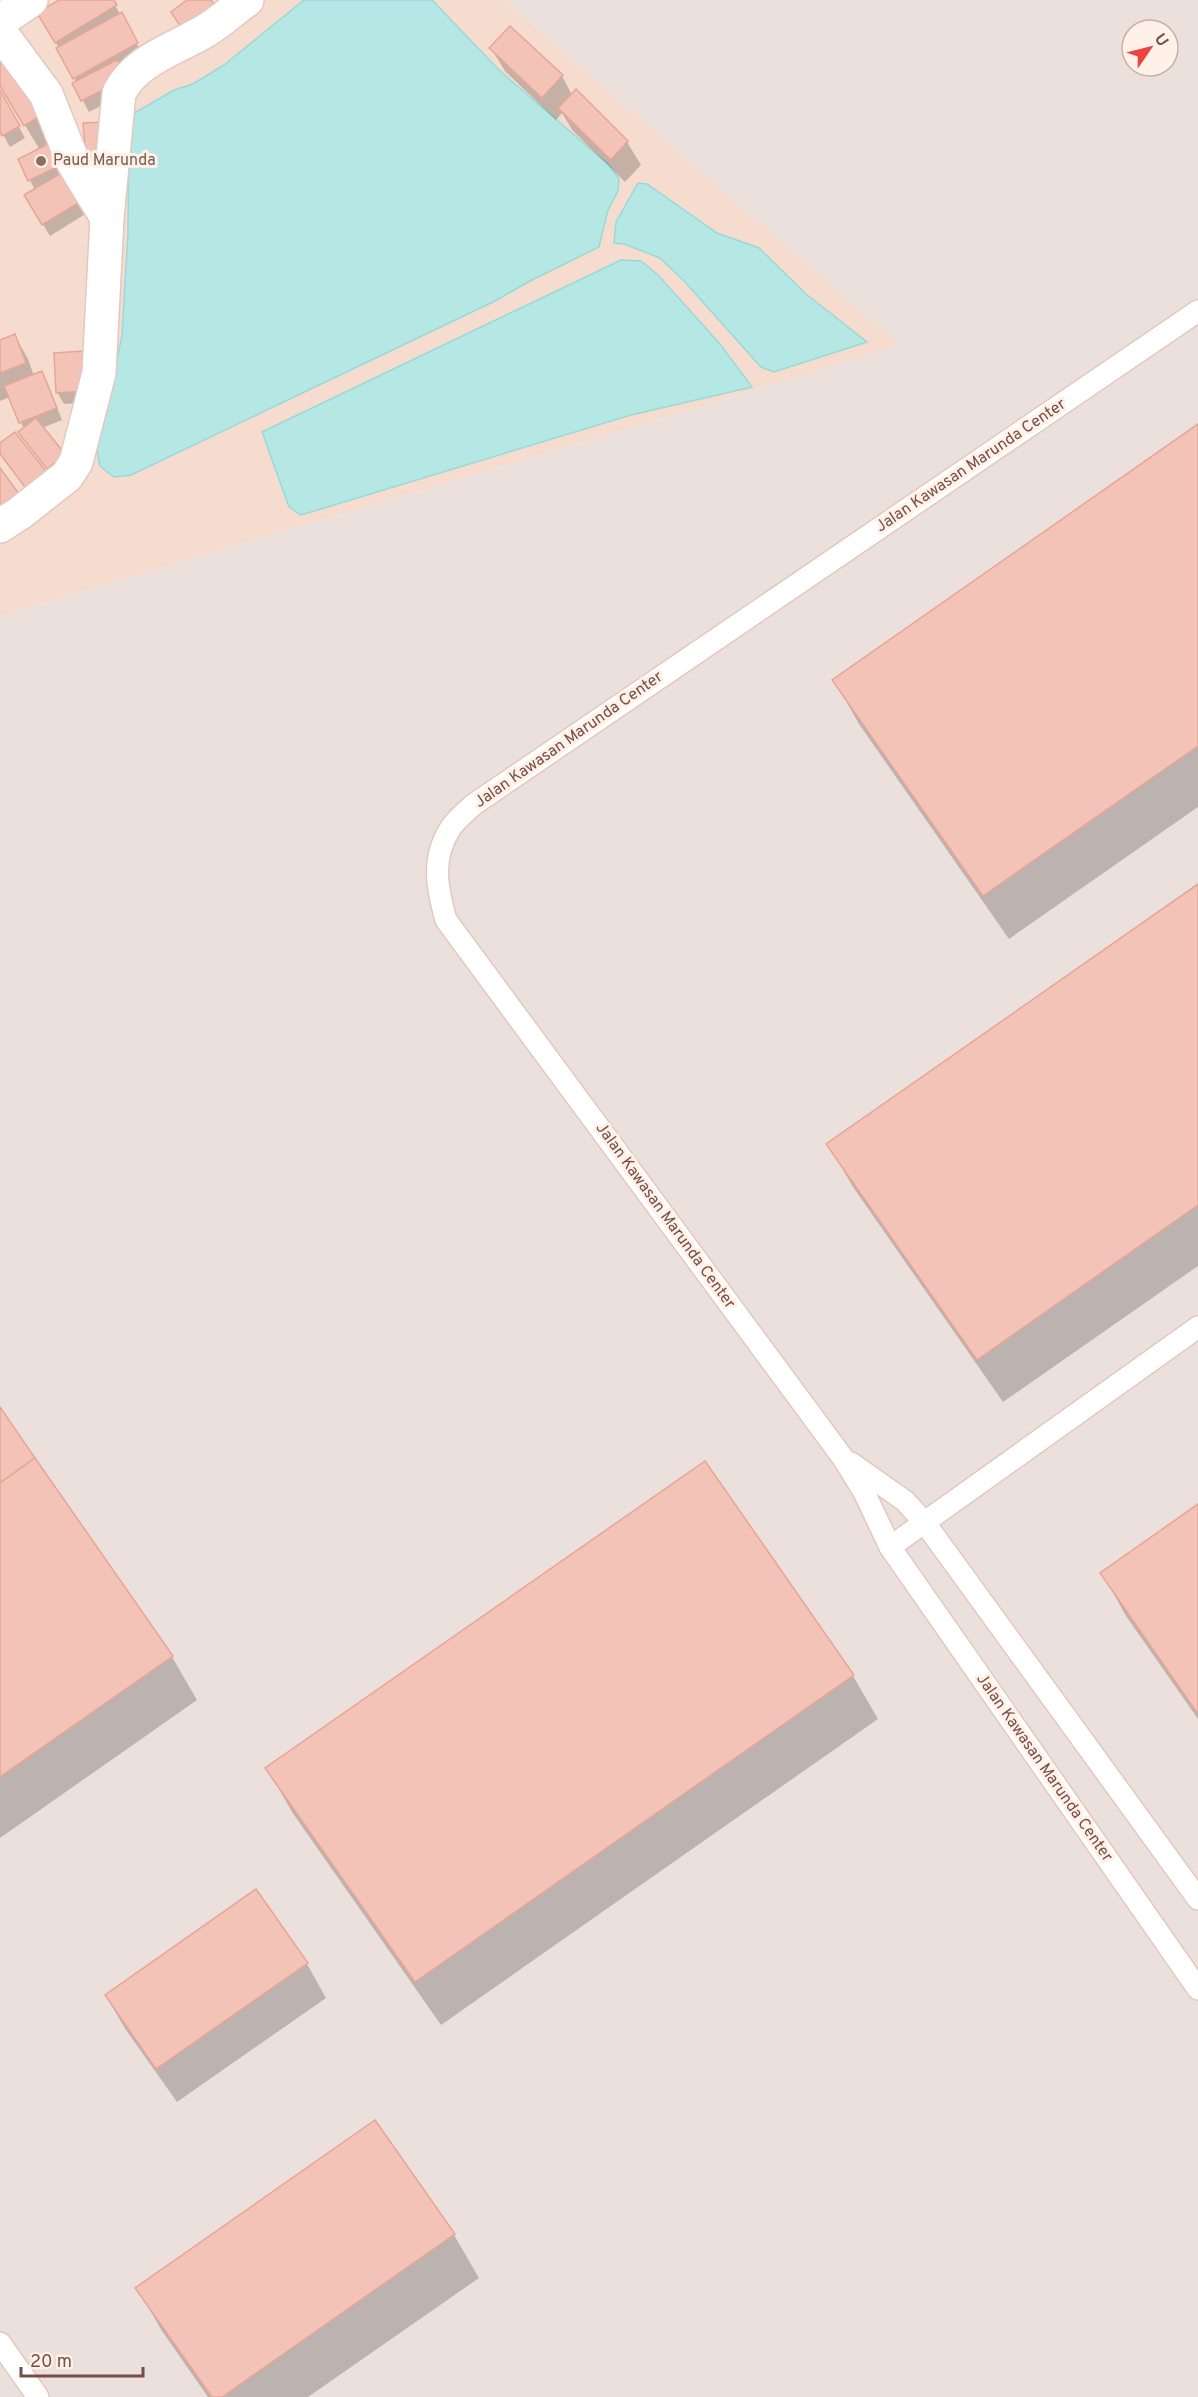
<svg xmlns="http://www.w3.org/2000/svg" width="1198" height="2397" font-family="Overpass,sans-serif">
	<style>
		.residential { fill: #f5dccf }
		.industrial { fill: #ebe0dc; fill-rule: evenodd }
		.water { fill: #b5e7e4; stroke: #9ad9d6; stroke-width: 1.5 }
		.shadow { fill: #0003 }
		.building { fill: #f3c3b7; stroke: #e7a597; stroke-width: 1.5 }
		.lines { fill: none; stroke-linecap: round; stroke-linejoin: round }
		.service-casing { stroke: #e3c8bf; stroke-width: 24 }
		.minor-casing { stroke: #e3c8bf; stroke-width: 36 }
		.service { stroke: #fff; stroke-width: 21 }
		.minor { stroke: #fff; stroke-width: 33 }
		.education-dot { fill: #8d6e63; stroke: #fff1e7; stroke-width: 2 }
		.labels { text-anchor: middle; dominant-baseline: central; stroke-width: 6; stroke-linejoin: round; paint-order: stroke }
		.education-label { font-size: 16px; fill: #785e54; stroke: #fff1e7; text-anchor: start }
		.street-label { font-size: 16px; fill: #754e47; stroke: #fff1e7 }
	</style>
	<rect width="100%" height="100%" fill="#fdece0"/>
	<!-- residential -->
	<polygon class="residential" points="0,0 504,0 901,345 693,409 0,616"/>
	<!-- industrial -->
	<path class="industrial" d="M504 0H1198V2397H0V616L693 409 900 345ZM1132 30H1168V66H1132Z"/>
	<!-- water -->
	<g class="water">
		<polygon points="304,0 432,0 500,71 609,165 619,179 618,191 608,210 599,247 530,281 495,301 131,475 114,477 100,466 96,446 105,415 122,336 128,233 129,121 136,112 174,90 193,84 224,65"/>
		<polygon points="638,183 647,184 717,233 759,248 806,294 867,342 774,372 761,367 684,281 660,258 624,244 614,243 616,222"/>
		<polygon points="621,260 641,261 658,275 720,344 752,387 631,415 301,515 289,507 262,432"/>
	</g>
	<!-- shadow -->
	<g class="shadow">
		<polygon points="62,0 112,0 150,67 132,90 89,112 74,84 77,83 59,48 39,14"/>
		<polygon points="491,48 562,76 572,95 576,91 627,142 641,165 625,182 573,131 562,113 556,120 505,71"/>
		<polygon points="0,84 60,135 43,146 90,211 50,236 26,196 35,190 20,160 40,150"/>
		<polygon points="0,93 25,138 10,147 0,129"/>
		<polygon points="85,124 113,168 94,169 87,158"/>
		<polygon points="15,336 28,359 34,376 41,373 48,385 62,420 42,428 64,455 54,479 20,432 24,429 10,397 0,401 0,341"/>
		<polygon points="83,353 92,402 64,404 57,392"/>
		<polygon points="1198,426 1198,807 1009,939 859,724 834,680"/>
		<polygon points="1198,885 1198,1266 1003,1402 853,1187 828,1144"/>
		<polygon points="0,1410 172,1657 197,1700 0,1838"/>
		<polygon points="1198,1506 1198,1719 1126,1616 1102,1573"/>
		<polygon points="853,1676 878,1719 441,2025 292,1812 267,1768"/>
		<polygon points="307,1964 326,1998 177,2102 126,2030 106,1996"/>
		<polygon points="375,2122 454,2235 479,2278 308,2397 208,2397 162,2331 137,2288"/>
	</g>
	<!-- building -->
	<g class="building">
		<polygon points="59,0 114,0 117,5 55,43 37,13"/>
		<polygon points="187,0 211,0 221,15 188,38 171,12"/>
		<polygon points="122,12 138,43 73,79 56,48"/>
		<polygon points="510,26 563,75 542,98 489,48"/>
		<polygon points="0,43 48,111 24,126 0,86"/>
		<polygon points="117,60 127,78 81,101 72,83"/>
		<polygon points="576,89 628,141 611,160 558,108"/>
		<polygon points="0,90 20,126 2,136 0,132"/>
		<polygon points="105,122 107,157 86,158 83,123"/>
		<polygon points="54,141 65,163 28,181 18,159"/>
		<polygon points="68,169 85,199 42,225 24,195"/>
		<polygon points="15,334 26,363 0,373 0,340"/>
		<polygon points="84,351 86,391 56,393 54,353"/>
		<polygon points="42,371 57,408 19,423 4,386"/>
		<polygon points="36,418 65,454 47,469 18,432"/>
		<polygon points="1198,424 1198,746 983,896 832,680"/>
		<polygon points="15,432 49,475 28,491 0,454 0,443"/>
		<polygon points="0,468 25,502 0,511"/>
		<polygon points="1198,884 1198,1205 977,1360 826,1144"/>
		<polygon points="0,1407 35,1458 0,1483"/>
		<polygon points="35,1458 173,1656 0,1777 0,1483"/>
		<polygon points="705,1461 854,1675 415,1982 265,1768"/>
		<polygon points="1198,1504 1198,1714 1100,1573"/>
		<polygon points="256,1889 308,1963 156,2069 105,1995"/>
		<polygon points="375,2120 455,2234 222,2397 212,2397 135,2288"/>
	</g>
	<g class="lines">
		<!-- service casing -->
		<g class="service-casing">
			<g id="service">
				<path d="M1198 311 473 805C466 812 455 820 450 829 431 859 437 888 446 920L843 1458 864 1492 890 1547 1198 1989"/>
				<polyline points="851,1463 905,1501 925,1523 1198,1899"/>
				<polyline points="890,1547 1198,1327"/>
				<polyline points="0,2343 38,2397"/>
			</g>
		</g>
		<!-- minor casing -->
		<g class="minor-casing">
			<g id="minor">
				<polyline points="0,21 31,0"/>
				<polyline points="0,32 46,94 74,164 107,218"/>
				<path d="M0 526 20 513 67 476 76 462 99 373 107 218 119 93C135 60 175 49 205 31 220 22 233 10 247 0"/>
			</g>
		</g>
		<!-- service -->
		<use href="#service" class="service"/>
		<!-- minor -->
		<use href="#minor" class="minor"/>
	</g>
	<!-- markers -->
	<circle class="education-dot" cx="41" cy="161" r="6"/>
	<g class="labels">
		<!-- education labels -->
		<g class="education-label">
			<text x="53" y="161">Paud Marunda</text>
		</g>
		<!-- street labels -->
		<g class="street-label">
			<text transform="translate(971 466) rotate(-34)">Jalan Kawasan Marunda Center</text>
			<text transform="translate(569 740) rotate(-35)">Jalan Kawasan Marunda Center</text>
			<text transform="translate(665 1216) rotate(54)">Jalan Kawasan Marunda Center</text>
			<text transform="translate(1044 1768) rotate(55)">Jalan Kawasan Marunda Center</text>
		</g>
	</g>
	<!-- north arrow -->
	<g transform="translate(1150 48) rotate(55)"><circle r="28" fill="#fff1e7" stroke="#c8b0a7" stroke-width="1.5"/>
	<path d="M0-4.5L10 22L0 15L-10 22Z" fill="#ec4440"/>
	<text y="-9" font-size="16" font-weight="bold" text-anchor="middle" fill="#754e47">U</text>
	</g>
	<!-- scale -->
	<path d="M21 2367v9h122v-9" fill="none" stroke="#754e47" stroke-width="3"/>
	<text x="30" y="2367" font-size="18" fill="#754e47" stroke="#fff1e7" stroke-width="4.5" paint-order="stroke">20 m</text>
</svg>
